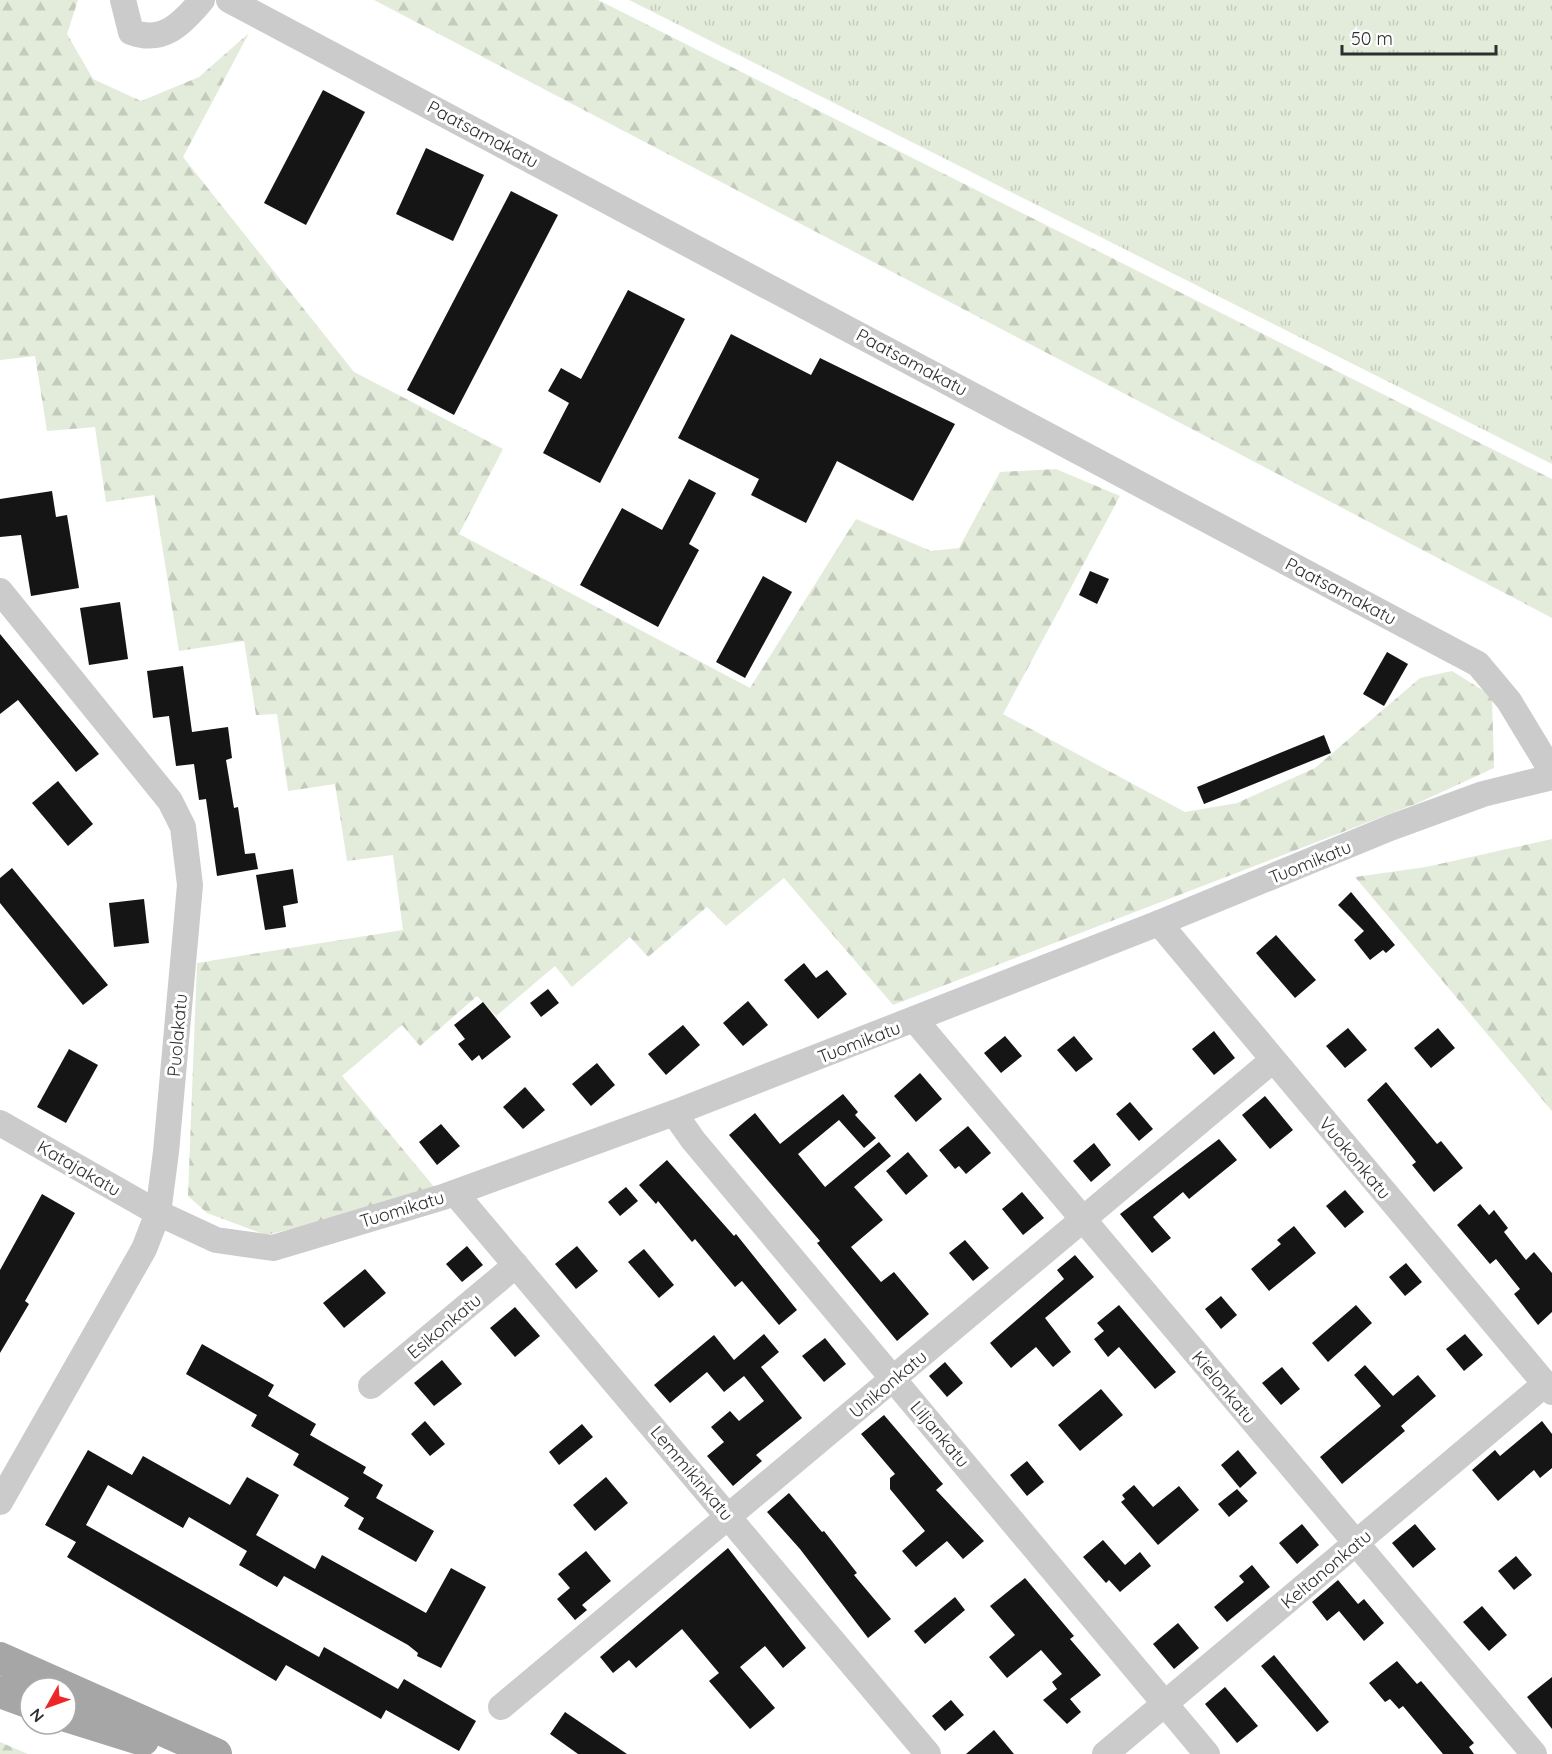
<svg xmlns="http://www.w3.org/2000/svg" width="1552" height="1754" font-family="Quicksand,sans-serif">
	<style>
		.grass { fill: url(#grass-tufts) }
		.forest { fill: url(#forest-firs) }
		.building { fill: #151515 }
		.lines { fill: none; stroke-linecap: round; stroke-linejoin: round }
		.minor { stroke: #cbcbcb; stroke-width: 26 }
		.major { stroke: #a6a6a6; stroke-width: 32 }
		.labels { text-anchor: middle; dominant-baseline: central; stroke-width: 6; stroke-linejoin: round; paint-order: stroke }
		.street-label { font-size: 18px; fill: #2e2e2e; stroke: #fff }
	</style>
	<defs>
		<pattern id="grass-tufts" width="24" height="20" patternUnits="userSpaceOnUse" patternTransform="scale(1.5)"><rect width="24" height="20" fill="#e3ecdb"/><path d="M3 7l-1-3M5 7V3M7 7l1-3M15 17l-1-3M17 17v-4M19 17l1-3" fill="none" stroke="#c3cbbc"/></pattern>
		<pattern id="forest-firs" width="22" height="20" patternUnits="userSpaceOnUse" patternTransform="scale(1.5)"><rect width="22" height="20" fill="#e3ecdb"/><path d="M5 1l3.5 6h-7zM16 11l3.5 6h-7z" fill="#c3cbbc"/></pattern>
	</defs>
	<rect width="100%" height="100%" fill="#fff"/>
	<!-- grass -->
	<polygon class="grass" points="629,0 1552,0 1552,464"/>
	<!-- forest -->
	<g class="forest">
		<polygon points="0,0 78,0 67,34 93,79 141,101 199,77 249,33 183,157 354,372 503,449 459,534 750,688 856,519 931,551 959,548 1000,472 1056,469 1120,496 1003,714 1185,812 1237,803 1315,768 1420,678 1452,671 1492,696 1494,768 1418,803 893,1005 784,878 726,926 707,907 648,957 630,937 572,987 555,966 496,1016 477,996 420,1046 402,1025 342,1076 440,1194 266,1235 207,1213 188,1196 197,963 403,930 393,855 347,861 335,784 288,791 277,714 256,715 244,641 179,651 154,495 106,502 95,427 47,431 35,356 0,360"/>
		<polygon points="374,0 598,0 1552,479 1552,618"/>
		<polygon points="1552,839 1552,1111 1355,877 1426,867"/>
		<polygon points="0,1742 28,1754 0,1754"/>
	</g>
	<!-- building -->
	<g class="building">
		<polygon points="323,90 365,112 306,225 264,203"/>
		<polygon points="426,148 484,175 453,241 396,214"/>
		<polygon points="511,191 558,215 454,415 407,390"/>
		<polygon points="628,290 685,319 600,483 543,453 569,403 548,391 561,368 581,379"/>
		<polygon points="731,334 811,375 820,358 955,424 913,501 837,461 806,523 751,495 759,479 678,438"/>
		<polygon points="689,479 716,493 689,544 699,550 658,627 580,585 622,508 662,530"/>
		<polygon points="52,491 56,517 67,515 79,588 31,596 21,535 0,537 0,499"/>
		<polygon points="1090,571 1109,579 1097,604 1079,595"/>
		<polygon points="763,576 792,592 745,678 716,662"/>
		<polygon points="120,602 128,659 89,665 80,608"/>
		<polygon points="0,634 99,754 76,772 18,700 0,714"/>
		<polygon points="1387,652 1408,664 1384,706 1363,694"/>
		<polygon points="183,666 192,732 228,727 232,758 226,760 234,808 238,807 245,854 255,853 258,869 217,876 206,799 199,800 194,764 176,766 169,716 153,718 147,671"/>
		<polygon points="1324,735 1331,753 1204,804 1197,787"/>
		<polygon points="58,781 93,824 68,846 32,803"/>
		<polygon points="12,868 108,985 83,1005 0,903 0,878"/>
		<polygon points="293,869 298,903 283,906 286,927 265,930 256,875"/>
		<polygon points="1351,892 1395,945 1386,953 1383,950 1370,960 1354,940 1364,931 1338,905"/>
		<polygon points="144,899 149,943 114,947 109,903"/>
		<polygon points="1276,935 1316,980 1295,998 1256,953"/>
		<polygon points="804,963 816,978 827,970 847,994 818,1019 784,980"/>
		<polygon points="548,989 559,1003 541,1017 530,1003"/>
		<polygon points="748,1001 768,1025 743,1046 723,1023"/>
		<polygon points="483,1002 511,1037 482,1060 479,1055 472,1061 458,1044 465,1039 454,1025"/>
		<polygon points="683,1025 700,1045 666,1075 648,1054"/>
		<polygon points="1348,1028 1367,1050 1345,1068 1326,1046"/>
		<polygon points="1438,1028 1455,1048 1431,1068 1414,1048"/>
		<polygon points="1214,1031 1235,1058 1214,1075 1192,1049"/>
		<polygon points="1005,1036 1022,1056 1001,1073 984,1053"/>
		<polygon points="1074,1036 1093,1059 1076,1072 1057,1050"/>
		<polygon points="69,1049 98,1065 66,1123 37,1107"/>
		<polygon points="597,1063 615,1085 591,1106 572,1084"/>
		<polygon points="920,1073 942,1099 916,1122 894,1096"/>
		<polygon points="1386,1082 1437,1144 1441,1141 1463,1168 1434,1192 1412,1165 1416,1162 1367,1100"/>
		<polygon points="525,1087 545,1110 523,1129 503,1107"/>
		<polygon points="843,1094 858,1112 855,1115 876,1138 864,1148 839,1120 798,1154 825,1187 879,1142 891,1156 854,1187 883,1220 851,1247 881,1282 894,1272 929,1314 897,1341 817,1243 820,1241 729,1135 755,1113 780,1144"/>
		<polygon points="1265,1096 1293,1130 1270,1149 1242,1115"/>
		<polygon points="1130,1102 1153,1129 1139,1141 1116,1114"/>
		<polygon points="441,1124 460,1146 437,1165 419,1142"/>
		<polygon points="968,1126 991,1153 966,1174 959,1166 955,1169 939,1150"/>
		<polygon points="1219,1139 1237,1160 1189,1199 1183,1192 1153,1217 1171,1238 1152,1253 1120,1214"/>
		<polygon points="1094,1143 1111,1165 1091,1182 1073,1161"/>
		<polygon points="908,1152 928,1176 906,1195 886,1171"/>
		<polygon points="667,1160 734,1236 736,1234 797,1310 779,1325 742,1281 735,1287 695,1239 692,1242 658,1201 656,1204 639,1185"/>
		<polygon points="626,1187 638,1201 620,1216 608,1202"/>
		<polygon points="1345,1190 1364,1212 1345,1228 1326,1206"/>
		<polygon points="1022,1192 1044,1218 1023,1235 1002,1209"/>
		<polygon points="42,1194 75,1213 25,1301 29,1304 0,1353 0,1270"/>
		<polygon points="1480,1204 1489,1215 1494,1210 1508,1228 1504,1232 1526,1260 1534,1252 1552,1273 1552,1312 1538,1325 1514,1294 1520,1289 1496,1259 1490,1264 1457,1225"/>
		<polygon points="1294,1226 1316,1253 1269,1291 1251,1269 1281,1244 1277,1240"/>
		<polygon points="965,1240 989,1268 973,1281 949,1253"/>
		<polygon points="467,1246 483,1265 462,1282 446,1264"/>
		<polygon points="577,1246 598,1271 576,1289 555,1264"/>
		<polygon points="644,1249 674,1285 659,1298 628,1262"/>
		<polygon points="1075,1255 1094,1277 1045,1318 1071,1352 1053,1367 1036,1347 1011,1368 990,1343 1064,1279 1057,1270"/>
		<polygon points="1406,1263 1422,1282 1405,1296 1389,1277"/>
		<polygon points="365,1269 386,1293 344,1328 323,1303"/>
		<polygon points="1221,1296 1237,1315 1221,1329 1205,1309"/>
		<polygon points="1119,1305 1176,1372 1155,1389 1119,1347 1108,1357 1094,1339 1104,1331 1097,1323"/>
		<polygon points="1356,1305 1372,1323 1328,1362 1312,1343"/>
		<polygon points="515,1307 540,1336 515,1357 490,1328"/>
		<polygon points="764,1334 779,1352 761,1367 802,1418 756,1455 762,1461 733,1486 707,1456 724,1442 711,1427 730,1411 739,1421 764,1401 744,1376 724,1392 707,1372 670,1403 654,1385 714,1335 734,1360"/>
		<polygon points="1465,1334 1483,1355 1464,1371 1446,1349"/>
		<polygon points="825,1338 846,1364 824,1382 802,1356"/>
		<polygon points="202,1344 274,1385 268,1396 316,1424 310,1435 366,1467 363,1473 383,1485 376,1498 434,1531 416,1562 358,1529 364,1518 344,1506 349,1498 293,1465 299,1454 251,1426 257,1415 186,1374"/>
		<polygon points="442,1360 462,1384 434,1406 414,1383"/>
		<polygon points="945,1362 963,1383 947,1397 929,1376"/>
		<polygon points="1365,1365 1393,1396 1418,1375 1436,1396 1401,1426 1405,1431 1342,1484 1320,1457 1381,1406 1354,1375"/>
		<polygon points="1282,1367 1300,1389 1281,1405 1262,1383"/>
		<polygon points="1101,1389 1123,1415 1080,1451 1058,1425"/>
		<polygon points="884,1415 943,1484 936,1490 984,1541 963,1559 947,1541 916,1567 902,1551 925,1531 890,1489 890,1478 895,1474 861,1434"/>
		<polygon points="425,1421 445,1444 430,1456 411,1434"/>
		<polygon points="1542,1421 1552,1434 1552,1468 1540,1478 1534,1470 1498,1501 1472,1470 1495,1450 1500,1456"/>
		<polygon points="582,1424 593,1437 559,1465 549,1452"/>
		<polygon points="88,1450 132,1475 143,1456 230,1505 247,1477 279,1495 256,1535 315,1569 322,1555 426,1613 451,1568 486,1587 441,1668 417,1656 418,1653 408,1645 284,1576 277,1587 239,1565 247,1551 189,1517 183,1528 108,1485 86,1525 319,1657 324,1647 398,1689 404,1679 476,1721 459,1751 386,1710 381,1719 286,1665 276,1681 67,1557 76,1542 45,1525"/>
		<polygon points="1238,1450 1257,1473 1240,1488 1221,1465"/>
		<polygon points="1027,1461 1044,1482 1027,1496 1010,1475"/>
		<polygon points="606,1477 628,1503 595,1531 573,1505"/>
		<polygon points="1134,1485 1153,1507 1179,1486 1199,1510 1158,1545 1121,1502 1125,1499 1122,1495"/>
		<polygon points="1237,1489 1248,1501 1229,1517 1218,1504"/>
		<polygon points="789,1493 822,1532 824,1531 857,1573 854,1575 891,1619 868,1638 800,1549 767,1512"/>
		<polygon points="1302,1524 1319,1545 1297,1564 1279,1543"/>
		<polygon points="1415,1524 1436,1549 1413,1568 1392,1543"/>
		<polygon points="1103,1540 1125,1565 1140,1552 1151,1566 1120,1592 1109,1580 1106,1583 1083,1557"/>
		<polygon points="728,1548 806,1648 783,1668 765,1646 740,1667 775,1708 750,1729 709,1681 719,1673 682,1629 636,1668 629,1660 613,1673 600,1657"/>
		<polygon points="586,1551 611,1581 582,1605 587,1610 575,1620 557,1599 570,1588 558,1574"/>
		<polygon points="1516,1556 1532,1575 1514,1590 1498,1571"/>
		<polygon points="1252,1565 1270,1587 1227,1622 1214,1607 1244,1582 1239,1576"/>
		<polygon points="1025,1578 1074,1636 1070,1639 1101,1675 1070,1699 1081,1712 1067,1724 1043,1700 1057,1689 1052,1682 1062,1674 1041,1650 1007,1678 989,1657 1015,1635 990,1606"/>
		<polygon points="1338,1580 1358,1604 1364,1599 1384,1623 1364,1641 1339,1611 1327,1621 1312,1602"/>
		<polygon points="955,1597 965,1610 925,1644 914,1631"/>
		<polygon points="1482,1606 1507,1635 1489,1651 1463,1622"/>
		<polygon points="1178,1623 1199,1648 1174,1669 1153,1644"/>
		<polygon points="1274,1655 1329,1722 1317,1732 1261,1666"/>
		<polygon points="1397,1661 1417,1684 1421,1681 1474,1743 1469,1747 1474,1754 1443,1754 1403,1706 1399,1709 1390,1699 1385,1702 1369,1683"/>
		<polygon points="1552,1677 1552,1729 1527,1697"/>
		<polygon points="1225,1687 1258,1726 1237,1743 1205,1704"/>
		<polygon points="951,1700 964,1715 945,1731 932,1716"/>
		<polygon points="565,1712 627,1754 578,1754 550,1734"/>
		<polygon points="994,1730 1014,1754 966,1754"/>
	</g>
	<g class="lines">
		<!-- minor -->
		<g class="minor">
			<path d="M123 0 131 32C163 44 182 24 202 0"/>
			<polyline points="229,0 1478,664 1509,701 1552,772"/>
			<polyline points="0,591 170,801 183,827 190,885 166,1152 158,1213 144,1249 0,1502"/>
			<polyline points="1159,923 1552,1392"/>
			<polyline points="915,1020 1534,1754"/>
			<polyline points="674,1113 693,1140 1207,1754"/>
			<polyline points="0,1123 158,1213 216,1240 273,1248 443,1197 674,1113 1159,923 1390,828 1483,794 1552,777"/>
			<polyline points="455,1193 928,1754"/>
			<polyline points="371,1386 516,1265"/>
			<polyline points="501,1707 1273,1060"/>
			<polyline points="1105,1754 1545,1384"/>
		</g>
		<!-- major -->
		<g class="major">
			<polyline points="0,1658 216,1754"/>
			<polyline points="0,1692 30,1703"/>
			<polyline points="66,1716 143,1740"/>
		</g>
	</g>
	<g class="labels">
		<!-- street labels -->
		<g class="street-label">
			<text transform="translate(483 134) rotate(28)">Paatsamakatu</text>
			<text transform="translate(912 362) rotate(28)">Paatsamakatu</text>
			<text transform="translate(1341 591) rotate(28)">Paatsamakatu</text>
			<text transform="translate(1310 862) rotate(-22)">Tuomikatu</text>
			<text transform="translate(177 1035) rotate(-85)">Puolakatu</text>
			<text transform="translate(859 1042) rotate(-21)">Tuomikatu</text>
			<text transform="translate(1355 1158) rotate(50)">Vuokonkatu</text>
			<text transform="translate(79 1168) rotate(30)">Katajakatu</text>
			<text transform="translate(402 1209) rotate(-17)">Tuomikatu</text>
			<text transform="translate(444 1326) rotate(-40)">Esikonkatu</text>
			<text transform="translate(888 1384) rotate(-40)">Unikonkatu</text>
			<text transform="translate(1224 1387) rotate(50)">Kielonkatu</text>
			<text transform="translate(940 1434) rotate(50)">Liljankatu</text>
			<text transform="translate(692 1473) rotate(50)">Lemmikinkatu</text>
			<text transform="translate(1326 1569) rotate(-40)">Keltanonkatu</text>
		</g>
	</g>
	<!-- north arrow -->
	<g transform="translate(48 1706) rotate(230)"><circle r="28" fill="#ffffff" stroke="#ababab" stroke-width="1.5"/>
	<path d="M0-4.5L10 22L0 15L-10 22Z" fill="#ef2626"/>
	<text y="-9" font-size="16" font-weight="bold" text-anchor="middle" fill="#2e2e2e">N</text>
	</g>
	<!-- scale -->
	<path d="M1342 45v9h154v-9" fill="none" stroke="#2e2e2e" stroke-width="3"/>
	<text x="1351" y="45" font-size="18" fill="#2e2e2e" stroke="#ffffff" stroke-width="4.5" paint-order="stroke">50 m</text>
</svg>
